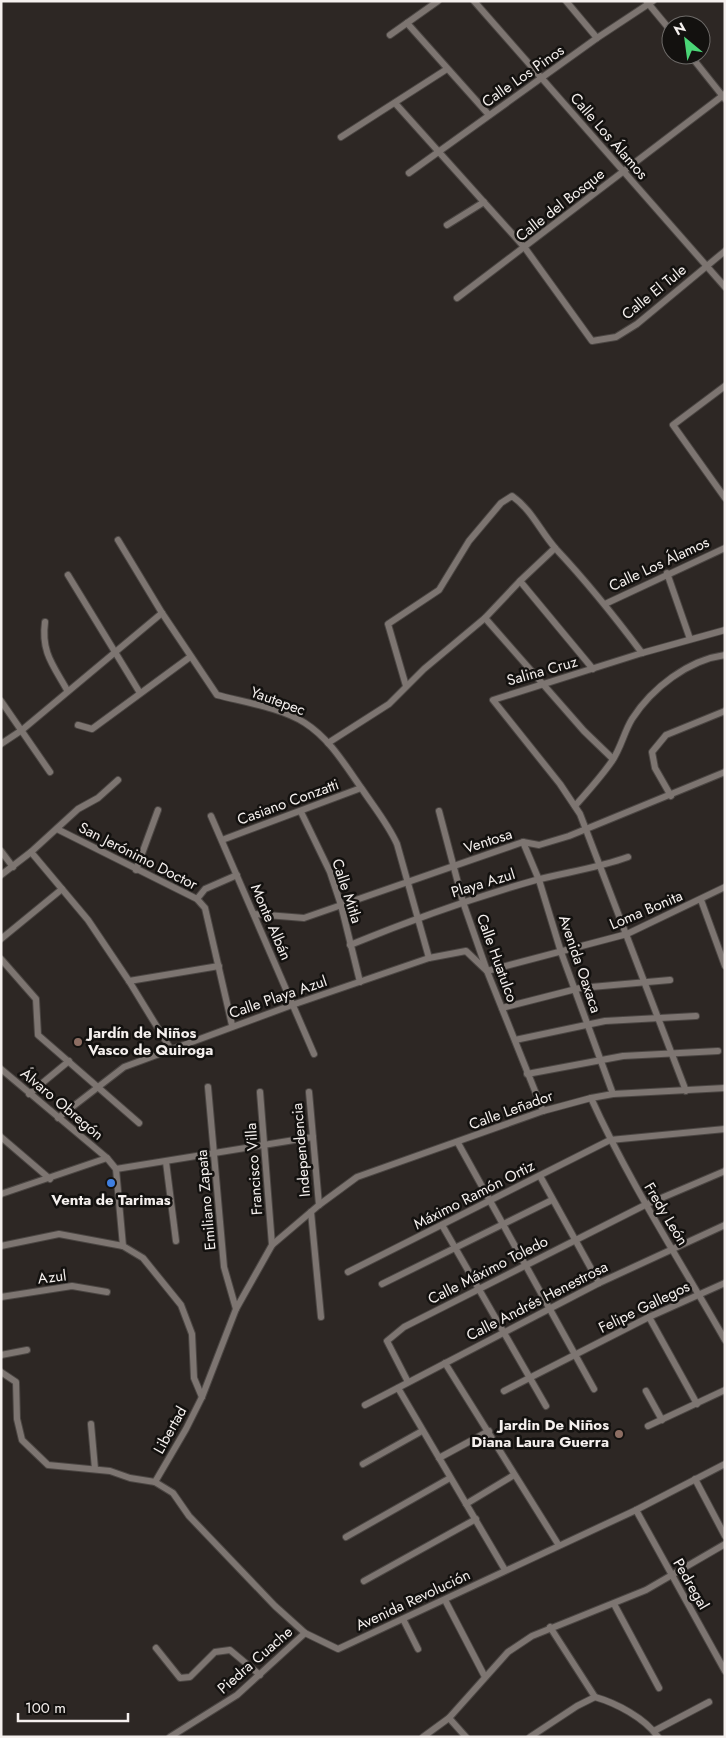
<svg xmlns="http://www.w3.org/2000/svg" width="726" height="1738" font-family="Jost,sans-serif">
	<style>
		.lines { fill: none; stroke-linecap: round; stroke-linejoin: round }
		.minor-casing { stroke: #4b4643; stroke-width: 8 }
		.minor { stroke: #7d7571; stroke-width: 6 }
		.education-dot { fill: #8d6e63; stroke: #13110f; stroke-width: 2 }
		.shop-dot { fill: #3f7fe0; stroke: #13110f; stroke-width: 2 }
		.labels { text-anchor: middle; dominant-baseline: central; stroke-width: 5; stroke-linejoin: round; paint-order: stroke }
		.street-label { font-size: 15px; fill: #f5f0ee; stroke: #13110f }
		.poi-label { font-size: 15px; font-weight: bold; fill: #f5f0ee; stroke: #13110f; text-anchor: start }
	</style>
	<rect width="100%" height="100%" fill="#2d2724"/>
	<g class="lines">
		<!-- minor casing -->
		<g class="minor-casing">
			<g id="minor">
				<polyline points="474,1 725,287"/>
				<polyline points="566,1 597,38"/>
				<polyline points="647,2 671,31"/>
				<polyline points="407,23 489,115"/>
				<polyline points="390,35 438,1"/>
				<polyline points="690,55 725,99"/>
				<polyline points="395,103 525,248 592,341 616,337 637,324 725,251"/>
				<polyline points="341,137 447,69"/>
				<polyline points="409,173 597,38 653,1"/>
				<polyline points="447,225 484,202"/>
				<polyline points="457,298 725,94"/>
				<polyline points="725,386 673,425 725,498"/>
				<path d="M118 540 162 613 217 695C244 702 282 708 305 723 330 739 345 765 362 789 374 807 388 824 397 844L429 958"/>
				<polyline points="667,573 690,639"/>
				<polyline points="68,575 140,693"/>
				<polyline points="520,581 593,669"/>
				<polyline points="605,604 725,548"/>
				<polyline points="485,618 584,731 613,759"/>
				<path d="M45 622C41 652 53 665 67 690"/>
				<path d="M406 686 388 624 439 590 469 541 501 503 512 496C532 510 540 531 556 549 587 582 615 617 642 653"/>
				<polyline points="1,701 50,772"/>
				<polyline points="78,725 92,729 190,657"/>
				<polyline points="328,743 389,704 424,669 485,618 520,581 555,548"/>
				<polyline points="1,744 22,730 162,613"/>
				<polyline points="671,796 655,768 652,752 666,735 725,711"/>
				<path d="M575 806C588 791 601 777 612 761 621 748 624 732 632 719 652 688 688 660 725 655"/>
				<polyline points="439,811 463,902 487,971 543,1111"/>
				<polyline points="301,812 330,872 341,905 360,982"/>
				<polyline points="211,816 314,1054"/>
				<polyline points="57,829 197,899 205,908 232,1025"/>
				<polyline points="222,840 361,788"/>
				<polyline points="523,842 539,880 561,952 613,1094"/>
				<polyline points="1,851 13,867"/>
				<polyline points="31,852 88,920 129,981 170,1048"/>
				<polyline points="136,870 158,810"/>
				<polyline points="1,875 31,852 78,809 98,798 118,780"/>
				<polyline points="197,899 205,889 237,875"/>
				<polyline points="701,900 725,966"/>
				<polyline points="254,914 304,918 523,842 539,845 569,836 725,772"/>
				<polyline points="1,939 62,889"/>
				<path d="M350 945C411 920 472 898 536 880 567 872 598 868 628 857"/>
				<polyline points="1,959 36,999 38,1035 139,1123"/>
				<polyline points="129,981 219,966"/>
				<polyline points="502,1008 580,988 670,980"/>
				<polyline points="515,1040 605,1021 696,1016"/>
				<polyline points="1,1069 107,1158 116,1169 123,1246"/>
				<polyline points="527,1074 623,1056 718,1051"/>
				<polyline points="208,1087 224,1267 236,1309"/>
				<polyline points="686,1091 580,814 560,784 493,700 642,653 725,630"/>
				<polyline points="260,1092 272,1245"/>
				<polyline points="309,1092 319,1205"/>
				<polyline points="29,1094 69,1061"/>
				<path d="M591 1098C629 1182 679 1259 725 1340"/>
				<polyline points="58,1118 124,1067 292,1005 429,958 466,951 487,971 627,934 725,887"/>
				<polyline points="1,1137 50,1179"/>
				<polyline points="458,1143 594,1389"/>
				<polyline points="166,1162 176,1241"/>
				<polyline points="116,1169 313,1137"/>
				<polyline points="540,1176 599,1283"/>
				<polyline points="1,1194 107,1158"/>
				<polyline points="311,1212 321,1317"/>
				<polyline points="442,1225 546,1406"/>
				<polyline points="1,1246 59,1234 123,1246 143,1258 181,1305 192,1334 194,1378 202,1397"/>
				<polyline points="348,1272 610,1140 725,1129"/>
				<polyline points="382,1284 552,1200"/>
				<polyline points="1,1297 72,1286 107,1292"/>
				<polyline points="649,1317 697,1404"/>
				<polyline points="1,1355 27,1350"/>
				<polyline points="445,1363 558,1544"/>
				<polyline points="1,1372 16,1382 17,1419 22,1440 48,1465 110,1471 130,1478 155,1482 173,1493 189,1516 275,1606 305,1633 338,1649 636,1510 725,1464"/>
				<polyline points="408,1382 387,1341 404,1327 645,1205 725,1171"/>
				<polyline points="398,1388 505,1570"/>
				<polyline points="504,1391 649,1317 725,1283"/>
				<polyline points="646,1391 662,1420"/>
				<polyline points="365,1405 599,1283 725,1225"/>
				<polyline points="91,1424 95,1469"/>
				<polyline points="648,1426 725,1390"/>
				<polyline points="439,1458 489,1431"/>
				<polyline points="363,1464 422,1431"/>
				<polyline points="695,1479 725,1536"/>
				<polyline points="155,1482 186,1429 202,1397 236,1309 272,1245 319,1205 357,1177 543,1111 591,1098 613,1094 725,1088"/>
				<polyline points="466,1504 514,1475"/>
				<polyline points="636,1510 725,1671"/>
				<polyline points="346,1537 450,1478"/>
				<polyline points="364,1581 476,1519"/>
				<polyline points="445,1600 485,1677"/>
				<polyline points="614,1604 659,1688"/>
				<polyline points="403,1619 418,1649"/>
				<path d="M550 1627 595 1697C616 1703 645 1718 658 1737"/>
				<polyline points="156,1648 180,1678 190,1677 215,1652 230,1650 260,1675"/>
				<polyline points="449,1718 466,1737"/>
				<polyline points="654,1731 709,1702"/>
				<polyline points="170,1737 237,1695 305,1633"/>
				<polyline points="423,1737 449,1718 508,1652 532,1636 646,1590 725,1544"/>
				<polyline points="530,1737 577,1706 595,1697"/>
			</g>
		</g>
		<!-- minor -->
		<use href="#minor" class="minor"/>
	</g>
	<!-- markers -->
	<g class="education-dot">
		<circle cx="78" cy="1042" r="5"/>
		<circle cx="619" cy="1434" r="5"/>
	</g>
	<circle class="shop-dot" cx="111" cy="1183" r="5"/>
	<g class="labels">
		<!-- street labels -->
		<g class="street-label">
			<text transform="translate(523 76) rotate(-35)">Calle Los Pinos</text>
			<text transform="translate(609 136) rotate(49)">Calle Los Álamos</text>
			<text transform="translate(560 205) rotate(-38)">Calle del Bosque</text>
			<text transform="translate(654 292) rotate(-39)">Calle El Tule</text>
			<text transform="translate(659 564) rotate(-25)">Calle Los Álamos</text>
			<text transform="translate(542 671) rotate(-16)">Salina Cruz</text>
			<text transform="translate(278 701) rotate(20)">Yautepec</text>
			<text transform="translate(288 802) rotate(-20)">Casiano Conzatti</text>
			<text transform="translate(488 841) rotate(-18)">Ventosa</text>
			<text transform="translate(138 856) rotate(27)">San Jerónimo Doctor</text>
			<text transform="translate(483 883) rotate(-17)">Playa Azul</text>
			<text transform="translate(347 891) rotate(72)">Calle Mitla</text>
			<text transform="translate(646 910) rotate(-23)">Loma Bonita</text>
			<text transform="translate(271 922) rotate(67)">Monte Albán</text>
			<text transform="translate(497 958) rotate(70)">Calle Huatulco</text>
			<text transform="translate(580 964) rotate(71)">Avenida Oaxaca</text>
			<text transform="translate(278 997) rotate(-19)">Calle Playa Azul</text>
			<text transform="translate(62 1104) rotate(40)">Álvaro Obregón</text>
			<text transform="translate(511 1110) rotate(-20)">Calle Leñador</text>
			<text transform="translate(301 1150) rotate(-95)">Independencia</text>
			<text transform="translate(254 1169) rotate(-94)">Francisco Villa</text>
			<text transform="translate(474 1195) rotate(-27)">Máximo Ramón Ortiz</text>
			<text transform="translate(206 1200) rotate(-95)">Emiliano Zapata</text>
			<text transform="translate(666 1214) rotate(59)">Fredy León</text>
			<text transform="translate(488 1270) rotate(-27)">Calle Máximo Toledo</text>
			<text transform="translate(52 1277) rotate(-7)">Azul</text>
			<text transform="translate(537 1301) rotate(-27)">Calle Andrés Henestrosa</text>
			<text transform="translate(644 1307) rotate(-26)">Felipe Gallegos</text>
			<text transform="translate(170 1430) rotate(-61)">Libertad</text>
			<text transform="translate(691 1584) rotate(60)">Pedregal</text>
			<text transform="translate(413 1600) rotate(-25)">Avenida Revolución</text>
			<text transform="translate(255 1660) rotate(-41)">Piedra Cuache</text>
		</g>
		<!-- poi labels -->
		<g class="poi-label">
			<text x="88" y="1033">Jardín de Niños<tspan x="88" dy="17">Vasco de Quiroga</tspan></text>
			<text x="111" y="1200" text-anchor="middle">Venta de Tarimas</text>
			<text x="609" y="1425" text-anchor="end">Jardin De Niños<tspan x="609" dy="17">Diana Laura Guerra</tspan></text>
		</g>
	</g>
	<!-- border -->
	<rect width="726" height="1738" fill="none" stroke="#f5f0ee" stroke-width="5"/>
	<!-- north arrow -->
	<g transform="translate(686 40) rotate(331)"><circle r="24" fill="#13110f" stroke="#6d6a68"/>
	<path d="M0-4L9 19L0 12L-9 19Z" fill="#4bd677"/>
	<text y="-8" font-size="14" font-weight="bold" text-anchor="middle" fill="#f5f0ee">N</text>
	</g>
	<!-- scale -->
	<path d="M18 1713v8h110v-8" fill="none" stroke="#f5f0ee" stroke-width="2.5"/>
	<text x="25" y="1713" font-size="15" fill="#f5f0ee" stroke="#13110f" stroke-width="4" paint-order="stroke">100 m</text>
</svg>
